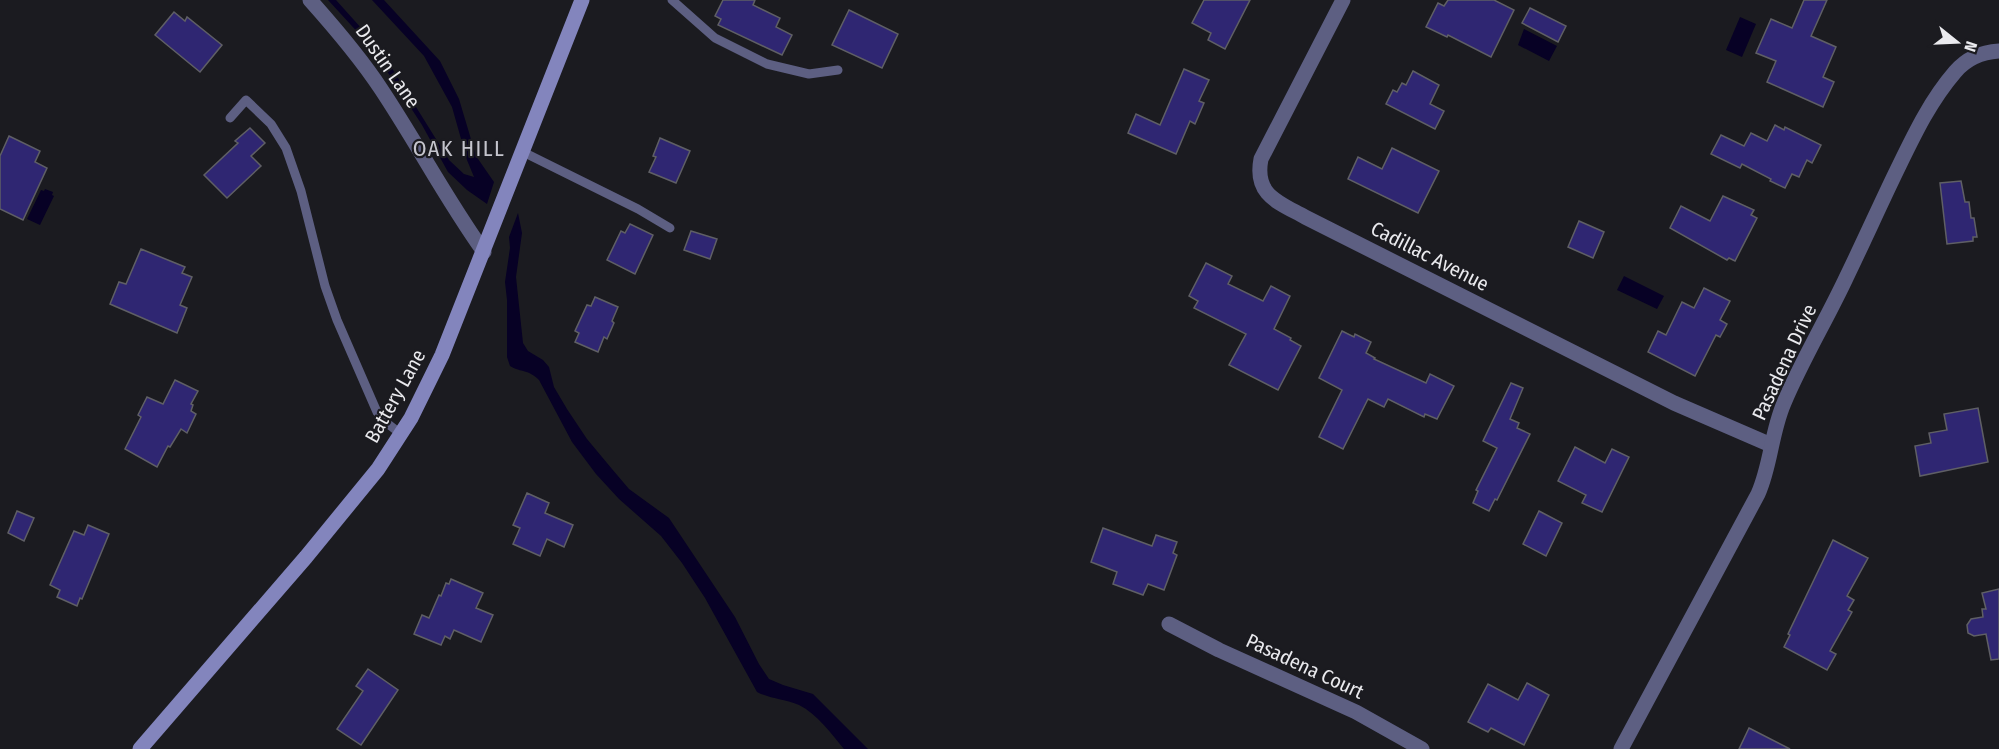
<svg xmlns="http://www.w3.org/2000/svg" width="1999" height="749" font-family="'Fira Sans Condensed',sans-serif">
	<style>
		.water { fill: #070125 }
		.building { fill: #2f2672; stroke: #5f5f65; stroke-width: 1.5 }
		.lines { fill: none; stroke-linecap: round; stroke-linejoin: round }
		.lane { stroke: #5d5f82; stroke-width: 9 }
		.street { stroke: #5d5f82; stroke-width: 15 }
		.secondary { stroke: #8385bd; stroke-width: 15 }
		.labels { text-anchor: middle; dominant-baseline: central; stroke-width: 4.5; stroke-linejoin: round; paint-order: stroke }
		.street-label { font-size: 20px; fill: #eaeaee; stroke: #1b1b20 }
		.quarter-label { font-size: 22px; letter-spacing: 1.5px; fill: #c5c5cd; stroke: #1b1b20 }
	</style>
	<rect width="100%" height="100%" fill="#1b1b20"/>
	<!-- water -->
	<g class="water">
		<polygon points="328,0 336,0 380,49 449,160 464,174 474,177 467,160 452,107 424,56 372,0 384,0 440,61 459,99 476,156 494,182 487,204 467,190 448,172 422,125 381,62 362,37"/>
		<polygon points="1740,17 1756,24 1742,57 1726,50"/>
		<polygon points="1524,29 1557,46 1549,61 1518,45"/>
		<polygon points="45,189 53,192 52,195 54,196 40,225 27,219 41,190 44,191"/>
		<path d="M518 213 522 233 516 277 523 343 528 351 543 360 549 367 554 387 567 409 587 439 612 469 629 489 669 518 735 617 759 664 769 679 783 685 813 694 868 749H844C831 733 817 714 799 705 785 699 770 699 757 692L705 598 682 563 661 536 619 499 596 474 572 442 539 380C528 369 522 373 510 366L507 357V300L505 282 510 248 509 237Z"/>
		<polygon points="1624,276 1664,296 1657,309 1617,290"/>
	</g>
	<!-- building -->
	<g class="building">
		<polygon points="723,0 755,0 753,5 780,18 776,27 792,35 782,55 718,25 721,19 715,16"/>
		<polygon points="1204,0 1250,0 1225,49 1208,40 1211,33 1192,23"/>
		<polygon points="1448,0 1494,0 1514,10 1491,57 1448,35 1447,37 1426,27 1438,3 1444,6"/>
		<polygon points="1804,0 1827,0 1811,36 1836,47 1823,77 1834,82 1823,107 1767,82 1776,61 1756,53 1771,19 1792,28"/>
		<polygon points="1530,8 1566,26 1558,42 1522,23"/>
		<polygon points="849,10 898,34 882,68 832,45"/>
		<polygon points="174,12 185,21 187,17 222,45 200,72 155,35"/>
		<polygon points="1184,69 1209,80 1199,101 1204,103 1195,124 1190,121 1176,154 1128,133 1136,114 1160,125"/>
		<polygon points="1413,71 1439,85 1430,104 1444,111 1435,129 1386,104 1393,90 1397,92 1402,83 1406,85"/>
		<polygon points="1775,125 1784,130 1785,127 1821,145 1812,163 1807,160 1799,177 1792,174 1785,188 1770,181 1771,179 1742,164 1740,168 1711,154 1721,135 1744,146 1751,133 1767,141"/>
		<polygon points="250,128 265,143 251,156 261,166 227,198 204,175 238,143 235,141"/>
		<polygon points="9,136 40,151 35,162 47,168 23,220 0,209 0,156"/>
		<polygon points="660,138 690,151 676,183 649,172 656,157 653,156"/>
		<polygon points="1392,148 1439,171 1418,213 1348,179 1358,157 1382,169"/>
		<polygon points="1961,181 1965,202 1969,202 1971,218 1974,218 1977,237 1973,237 1973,241 1947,244 1940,183"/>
		<polygon points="1723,196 1754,210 1751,215 1757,218 1735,261 1729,258 1727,260 1670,228 1681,206 1710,221"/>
		<polygon points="1579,221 1604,232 1593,258 1568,247"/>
		<polygon points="630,224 653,235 635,274 607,260 621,231 625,233"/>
		<polygon points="691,231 717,239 710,259 684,250"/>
		<polygon points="141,249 185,267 182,273 192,277 180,305 187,308 177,333 110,304 119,282 126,284"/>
		<polygon points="1206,263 1232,276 1228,284 1263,301 1271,286 1290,296 1274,329 1291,338 1290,340 1301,346 1278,390 1229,365 1246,334 1194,308 1198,301 1189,296"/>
		<polygon points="1704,288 1730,301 1720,320 1727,324 1720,337 1716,335 1695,376 1648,352 1658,331 1666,335 1682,302 1694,308"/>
		<polygon points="595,297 618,307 612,321 614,323 607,339 604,337 598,352 575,342 579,333 575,331 587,305 591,306"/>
		<polygon points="1342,331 1354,337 1355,334 1371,342 1366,353 1375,358 1374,359 1426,383 1430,374 1454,386 1437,419 1425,414 1424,417 1388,399 1384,407 1368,399 1343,449 1319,437 1342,390 1319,378"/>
		<polygon points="175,380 198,391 191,404 193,405 191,411 196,414 187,433 181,429 170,447 168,446 157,467 125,449 141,417 138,415 147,397 163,404"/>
		<polygon points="1511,383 1523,388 1510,419 1519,423 1517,428 1530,434 1497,500 1495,499 1489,511 1473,503 1478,491 1476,490 1497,448 1483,441"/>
		<polygon points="1978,408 1988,462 1920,476 1915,446 1931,443 1929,433 1947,430 1944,414"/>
		<polygon points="1575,447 1605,463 1612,449 1629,457 1602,512 1582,503 1586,495 1558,481"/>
		<polygon points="527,493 549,503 545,513 573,525 564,547 547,539 540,556 513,544 520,528 513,525"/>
		<polygon points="17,511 34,518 24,541 8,533"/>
		<polygon points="1539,511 1562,523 1546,556 1523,544"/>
		<polygon points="88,525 109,534 82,599 80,598 77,606 57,597 60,590 50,585 74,531 84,535"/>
		<polygon points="1103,528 1152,546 1156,535 1177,542 1173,553 1177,555 1164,590 1148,584 1143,595 1113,584 1117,572 1091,562"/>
		<polygon points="1833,540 1868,558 1847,596 1854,600 1848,610 1852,612 1830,651 1836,654 1827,670 1784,647 1790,635 1788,634"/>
		<polygon points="451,579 483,593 476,608 493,615 481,642 454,630 450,639 445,636 441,645 414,634 422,615 429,618 439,595 441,596 446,583 449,584"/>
		<polygon points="1999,589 1999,659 1991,660 1986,634 1974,636 1968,633 1967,625 1971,619 1983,617 1982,609 1986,609 1982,593"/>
		<polygon points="368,669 398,690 361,745 337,729 363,691 356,686"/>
		<polygon points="1527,683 1549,695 1524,745 1491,728 1488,732 1468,722 1488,684 1518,700"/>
		<polygon points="1749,728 1790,749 1739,749"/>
	</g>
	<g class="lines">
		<!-- lane -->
		<g class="lane">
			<polyline points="672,0 715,38 767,64 809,74 838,70"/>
			<polyline points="230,118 246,100 271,124 286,148 301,191 325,286 337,320 377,412 388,424 401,434"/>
			<polyline points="521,151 638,209 670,228"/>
		</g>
		<!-- street -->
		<g class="street">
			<path d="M310 0C335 28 360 57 381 89 417 143 446 199 484 252"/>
			<path d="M1343 0 1261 159C1254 195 1278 202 1305 217L1674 403 1771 445"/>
			<polyline points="1169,624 1219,650 1356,712 1422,749"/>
			<path d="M1621 749 1758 494C1771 465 1771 433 1784 403 1802 360 1827 319 1847 276 1864 241 1880 205 1897 170 1914 135 1930 101 1955 72 1966 59 1982 52 1999 51"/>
		</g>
		<!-- secondary -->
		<polyline class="secondary" points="140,749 306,557 378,469 411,418 442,355 582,0"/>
	</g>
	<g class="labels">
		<!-- street labels -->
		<g class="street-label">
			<text transform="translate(388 66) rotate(55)">Dustin Lane</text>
			<text transform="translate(1430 256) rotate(27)">Cadillac Avenue</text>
			<text transform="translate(1784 362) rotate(-65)">Pasadena Drive</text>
			<text transform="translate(395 396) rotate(-61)">Battery Lane</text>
			<text transform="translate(1305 666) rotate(25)">Pasadena Court</text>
		</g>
		<!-- quarter labels -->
		<g class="quarter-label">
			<text x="459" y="148">OAK HILL</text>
		</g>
	</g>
	<!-- north arrow -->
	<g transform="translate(1957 42) rotate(108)" stroke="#1b1b20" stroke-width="4.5" paint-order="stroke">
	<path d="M0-4.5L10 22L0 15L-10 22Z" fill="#eaeaee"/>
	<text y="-9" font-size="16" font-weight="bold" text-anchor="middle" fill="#eaeaee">N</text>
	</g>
</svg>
